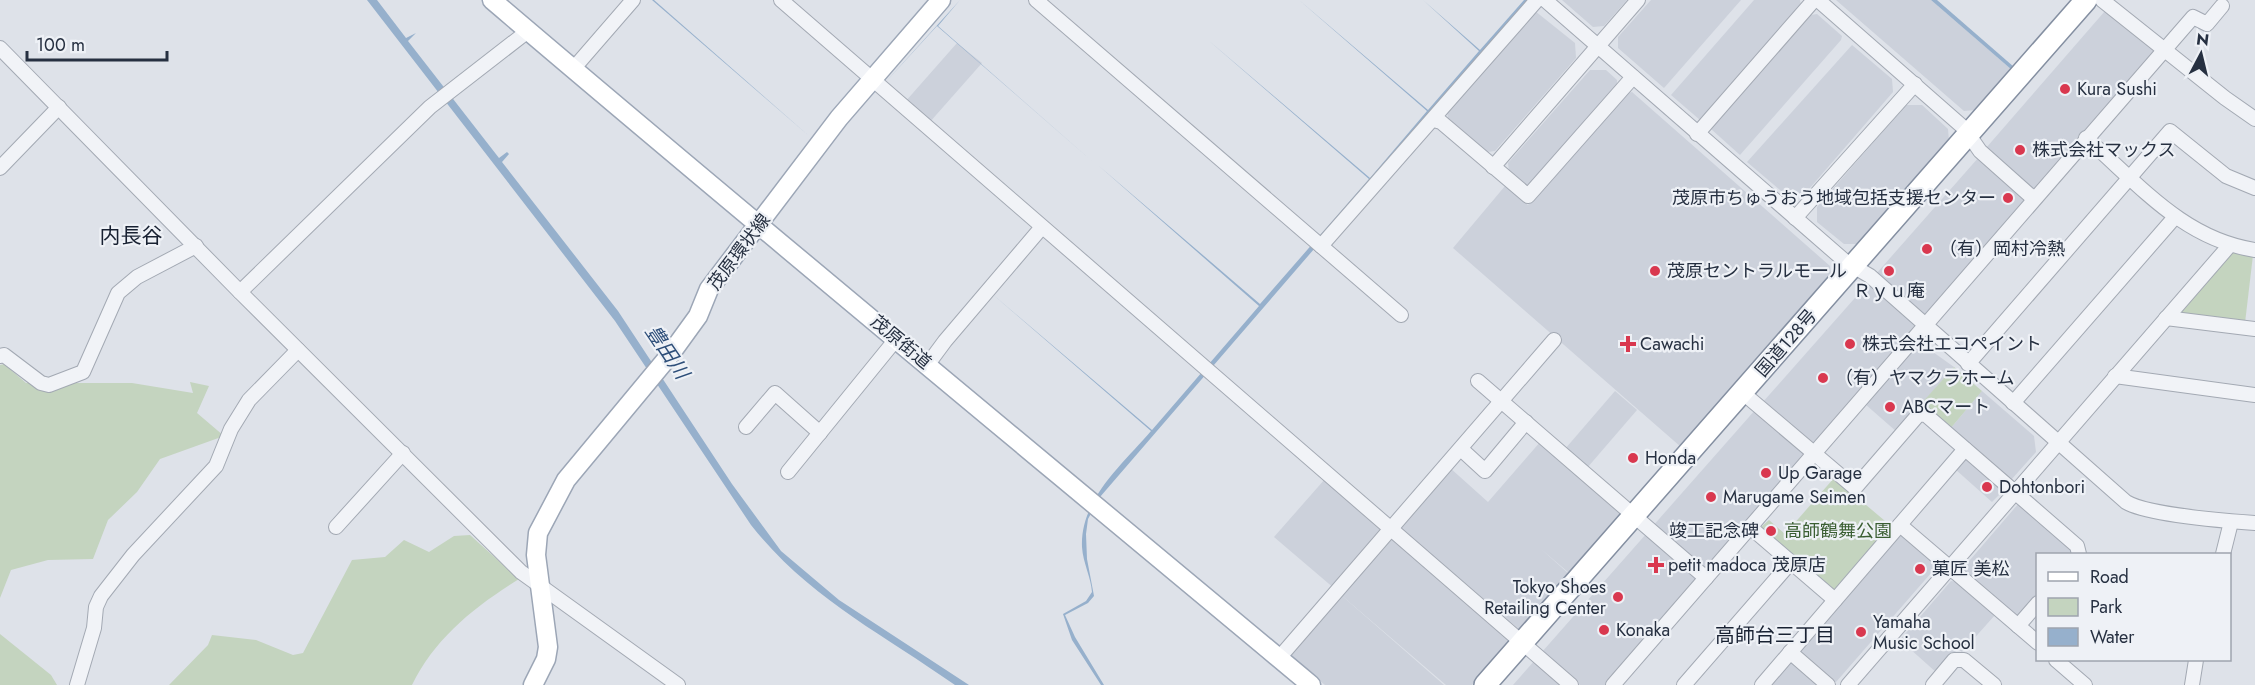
<svg xmlns="http://www.w3.org/2000/svg" width="2255" height="685" font-family="Jost,'Noto Sans JP',sans-serif">
	<style>
		.built { fill: #ccd1db }
		.green { fill: #c4d4bf }
		.water { fill: #96b0cc }
		.lines { fill: none; stroke-linecap: round; stroke-linejoin: round }
		.minor-casing { stroke: #a3a9b3; stroke-width: 16 }
		.major-casing { stroke: #9ca6b6; stroke-width: 21 }
		.highway-casing { stroke: #848fa1; stroke-width: 24 }
		.minor { stroke: #f1f3f7; stroke-width: 14 }
		.major { stroke: #fff; stroke-width: 18 }
		.highway { stroke: #fff; stroke-width: 21 }
		.poi-dot { fill: #d9384f; stroke: #eef1f6; stroke-width: 2 }
		.labels { text-anchor: middle; dominant-baseline: central; stroke-width: 4.5; stroke-linejoin: round; paint-order: stroke }
		.poi-label { font-size: 18px; fill: #263041; stroke: #eef1f6; text-anchor: start }
		.street-label { font-size: 18px; fill: #263041; stroke: #eef1f6 }
		.park-label { font-size: 18px; fill: #3a5e32; stroke: #eef1f6 }
		.water-label { font-size: 20px; font-style: italic; fill: #2d4e79; stroke: #eef1f6 }
		.neighbourhood-label { font-size: 20px; fill: #182132; stroke: #eef1f6 }
		.quarter-label { font-size: 21px; fill: #182132; stroke: #eef1f6 }
	</style>
	<rect width="100%" height="100%" fill="#dee2e9"/>
	<!-- built -->
	<g class="built">
		<polygon points="1562,0 1627,0 1604,26 1593,27"/>
		<polygon points="1651,0 1741,0 1664,88 1618,48 1618,37"/>
		<polygon points="1754,0 1800,0 1801,6 1700,120 1671,95"/>
		<polygon points="1836,0 1931,0 2012,70 1976,110 1964,111"/>
		<polygon points="1535,11 1575,43 1576,58 1495,151 1487,152 1448,118 1447,112"/>
		<polygon points="2105,11 2155,50 2033,192 1986,148"/>
		<polygon points="1817,14 1842,36 1841,40 1740,155 1711,129 1811,15"/>
		<polygon points="957,43 982,63 929,123 905,102"/>
		<polygon points="1852,45 1892,79 1893,92 1803,196 1787,196 1747,162"/>
		<polygon points="1590,70 1606,70 1617,80 1617,88 1535,184 1524,185 1509,172 1508,163"/>
		<polygon points="1632,92 1830,266 1831,275 1681,447 1453,248 1505,186 1528,205 1624,94"/>
		<polygon points="1906,105 1922,105 1948,129 1949,141 1858,244 1844,244 1817,222 1817,207"/>
		<polygon points="1979,157 2028,199 1927,316 1923,315 1876,274"/>
		<polygon points="1869,282 1916,324 1915,329 1813,445 1762,403"/>
		<polygon points="1918,345 1923,345 1954,367 1897,432 1865,404"/>
		<polygon points="1615,391 1637,410 1587,468 1565,449"/>
		<polygon points="1982,391 2034,436 2036,452 2011,480 1950,429"/>
		<polygon points="1756,409 1806,450 1805,456 1706,570 1652,527"/>
		<polygon points="1541,441 1623,511 1569,573 1541,549 1569,574 1520,630 1397,525 1449,467 1488,502"/>
		<polygon points="1964,457 2002,487 2002,492 1992,502 1955,469"/>
		<polygon points="1325,479 1386,531 1335,589 1274,537"/>
		<polygon points="2019,503 2073,549 2073,554 2038,554 2037,596 2021,615 2016,617 1965,572 1964,567"/>
		<polygon points="1647,533 1699,577 1608,685 1580,685 1542,652"/>
		<polygon points="1900,533 1938,565 1836,682 1832,682 1799,654 1799,649"/>
		<polygon points="1391,536 1511,640 1472,685 1446,685 1340,594"/>
		<polygon points="1951,581 1957,582 1995,615 1962,652 1958,649 1937,673 1900,640"/>
		<polygon points="1340,594 1444,685 1325,685 1288,655"/>
		<polygon points="1535,660 1563,685 1513,685"/>
		<polygon points="1789,660 1823,685 1768,685"/>
	</g>
	<!-- green -->
	<g class="green">
		<polygon points="2233,251 2253,255 2245,323 2180,315 2178,309"/>
		<polygon points="4,364 26,383 132,383 193,393 190,382 209,386 197,413 224,436 160,459 137,492 108,520 93,559 48,560 11,570 0,598 0,365"/>
		<polygon points="1954,367 1982,391 1950,429 1920,405"/>
		<polygon points="1834,478 1891,526 1837,592 1832,591 1761,530 1762,526 1769,520 1785,534"/>
		<path d="M470 535 519 579C474 607 435 638 412 685H169L208 645 212 635 256 640 293 655 303 653 352 560 385 557 404 540 429 552 454 536Z"/>
		<polygon points="0,634 51,675 57,685 0,685"/>
	</g>
	<!-- water -->
	<g class="water">
		<path d="M367 0H377L406 38 416 33 432 17 408 41 499 158 507 152 509 154 502 162 618 311 732 484 781 551 839 600 969 685H955C880 632 810 599 751 525L615 321Z"/>
		<polygon points="652,0 654,0 809,136"/>
		<polygon points="960,0 938,26 1093,162 937,26 883,85"/>
		<path d="M1299 0 1428 110 1479 51 1423 0 1480 50 1524 0H1529L1100 497 1088 519 1086 534 1087 559 1094 596 1088 603 1065 615 1075 637 1104 685H1101L1072 640 1063 614 1086 601 1092 592C1091 577 1083 563 1082 547 1080 499 1123 464 1151 431L991 293 1152 430 1259 306 1099 166 1260 304 1369 179 1208 40 1370 178 1427 111Z"/>
		<polygon points="1931,0 1937,0 2014,67 2012,70"/>
	</g>
	<g class="lines">
		<!-- minor casing -->
		<g class="minor-casing">
			<g id="minor">
				<polyline points="781,0 1571,685"/>
				<polyline points="1036,0 1401,315"/>
				<path d="M1545 0 1846 262 1870 276 2126 502C2148 515 2227 521 2255 523"/>
				<polyline points="1818,0 1964,128 1980,151 2034,199"/>
				<polyline points="2102,0 2225,98 2255,119"/>
				<polyline points="0,48 240,292 521,572 678,685"/>
				<polyline points="574,68 633,0"/>
				<polyline points="1434,120 1441,122 1528,196 1633,77"/>
				<polyline points="1697,134 1814,0"/>
				<path d="M2086 138C2140 185 2183 239 2255 250"/>
				<polyline points="1493,167 1638,0"/>
				<polyline points="0,168 59,107"/>
				<polyline points="1795,218 1915,84"/>
				<polyline points="1321,246 1537,0"/>
				<polyline points="240,292 430,107 528,31"/>
				<polyline points="2166,318 2255,329"/>
				<polyline points="0,356 4,355 41,383 49,385 83,372 118,293 137,277 196,246"/>
				<polyline points="928,364 945,341 1042,227"/>
				<polyline points="1968,364 2170,131 2226,176 2255,188"/>
				<polyline points="2115,376 2255,395"/>
				<polyline points="1478,381 1706,578"/>
				<polyline points="1743,393 1855,488 1919,414 1926,415 2077,546 2079,554"/>
				<polyline points="2013,403 2175,217"/>
				<polyline points="746,427 775,393 820,433"/>
				<polyline points="1461,449 1485,471 1526,422"/>
				<polyline points="788,472 897,338"/>
				<polyline points="1900,525 2038,643"/>
				<polyline points="336,527 403,453"/>
				<polyline points="1750,527 1835,600"/>
				<polyline points="2223,554 2231,522"/>
				<polyline points="2018,626 2038,603"/>
				<polyline points="1790,652 1828,685"/>
				<polyline points="1279,658 1554,340"/>
				<polyline points="2056,660 2085,685"/>
				<polyline points="77,685 94,628 96,607 101,596 133,555 216,466 231,429 249,400 298,350"/>
				<polyline points="1613,685 2193,17 2207,24 2222,6"/>
				<polyline points="1684,685 1791,562"/>
				<polyline points="1762,685 1965,449"/>
				<polyline points="1848,685 2229,246"/>
				<polyline points="1933,685 1954,660 1964,660 1994,685"/>
				<polyline points="2192,685 2196,660"/>
			</g>
		</g>
		<!-- major casing -->
		<g class="major-casing">
			<g id="major">
				<path d="M492 0C763 231 1038 457 1311 685"/>
				<polyline points="533,685 546,659 548,647 536,555 538,533 566,480 669,356 698,316 709,289 839,118 941,0"/>
			</g>
		</g>
		<!-- highway casing -->
		<g class="highway-casing">
			<polyline id="highway" points="1485,685 2086,0"/>
		</g>
		<!-- minor -->
		<use href="#minor" class="minor"/>
		<!-- major -->
		<use href="#major" class="major"/>
		<!-- highway -->
		<use href="#highway" class="highway"/>
	</g>
	<!-- markers -->
	<g class="poi-dot">
		<circle cx="2065" cy="89" r="6"/>
		<circle cx="2020" cy="150" r="6"/>
		<circle cx="2008" cy="198" r="6"/>
		<circle cx="1927" cy="249" r="6"/>
		<circle cx="1655" cy="271" r="6"/>
		<circle cx="1889" cy="271" r="6"/>
		<path d="M1625 335h6v6h6v6h-6v6h-6v-6h-6v-6h6z"/>
		<circle cx="1850" cy="344" r="6"/>
		<circle cx="1823" cy="378" r="6"/>
		<circle cx="1890" cy="407" r="6"/>
		<circle cx="1633" cy="458" r="6"/>
		<circle cx="1766" cy="473" r="6"/>
		<circle cx="1987" cy="487" r="6"/>
		<circle cx="1711" cy="497" r="6"/>
		<circle cx="1771" cy="531" r="6"/>
		<path d="M1653 556h6v6h6v6h-6v6h-6v-6h-6v-6h6z"/>
		<circle cx="1920" cy="569" r="6"/>
		<circle cx="1618" cy="597" r="6"/>
		<circle cx="1604" cy="630" r="6"/>
		<circle cx="1861" cy="632" r="6"/>
	</g>
	<g class="labels">
		<!-- poi labels -->
		<g class="poi-label">
			<text x="2077" y="89">Kura Sushi</text>
			<text x="2032" y="150">株式会社マックス</text>
			<text x="1996" y="198" text-anchor="end">茂原市ちゅうおう地域包括支援センター</text>
			<text x="1939" y="249">（有）岡村冷熱</text>
			<text x="1667" y="271">茂原セントラルモール</text>
			<text x="1889" y="291" text-anchor="middle">Ｒｙｕ庵</text>
			<text x="1640" y="344">Cawachi</text>
			<text x="1862" y="344">株式会社エコペイント</text>
			<text x="1835" y="378">（有）ヤマクラホーム</text>
			<text x="1902" y="407">ABCマート</text>
			<text x="1645" y="458">Honda</text>
			<text x="1778" y="473">Up Garage</text>
			<text x="1999" y="487">Dohtonbori</text>
			<text x="1723" y="497">Marugame Seimen</text>
			<text x="1759" y="531" text-anchor="end">竣工記念碑</text>
			<text x="1668" y="565">petit madoca 茂原店</text>
			<text x="1932" y="569">菓匠 美松</text>
			<text x="1606" y="587" text-anchor="end">Tokyo Shoes<tspan x="1606" dy="21">Retailing Center</tspan></text>
			<text x="1873" y="622">Yamaha<tspan x="1873" dy="21">Music School</tspan></text>
			<text x="1616" y="630">Konaka</text>
		</g>
		<!-- street labels -->
		<g class="street-label">
			<text transform="translate(739 252) rotate(-53)">茂原環状線</text>
			<text transform="translate(901 342) rotate(40)">茂原街道</text>
			<text transform="translate(1786 343) rotate(-49)">国道128号</text>
		</g>
		<!-- park labels -->
		<g class="park-label">
			<text x="1838" y="531">高師鶴舞公園</text>
		</g>
		<!-- water labels -->
		<g class="water-label">
			<text transform="translate(667 352) rotate(56)">豊田川</text>
		</g>
		<!-- neighbourhood labels -->
		<g class="neighbourhood-label">
			<text x="1775" y="635">高師台三丁目</text>
		</g>
		<!-- quarter labels -->
		<g class="quarter-label">
			<text x="131" y="236">内長谷</text>
		</g>
	</g>
	<!-- legend -->
	<rect x="2036" y="553" width="195" height="108" fill="#eef1f6" stroke="#9ea4ae" stroke-width="1.5"/>
	<rect x="2048" y="572" width="30" height="9" fill="#ffffff" stroke="#9ea4ae" stroke-width="1.5"/>
	<text x="2090" y="583" font-size="18" fill="#263041">Road</text>
	<rect x="2048" y="598" width="30" height="18" fill="#c4d4bf" stroke="#9ea4ae" stroke-width="1.5"/>
	<text x="2090" y="613" font-size="18" fill="#263041">Park</text>
	<rect x="2048" y="628" width="30" height="18" fill="#96b0cc" stroke="#9ea4ae" stroke-width="1.5"/>
	<text x="2090" y="643" font-size="18" fill="#263041">Water</text>
	<!-- north arrow -->
	<g transform="translate(2201 54) rotate(7)" stroke="#eef1f6" stroke-width="4.5" paint-order="stroke">
	<path d="M0-4.5L10 22L0 15L-10 22Z" fill="#263041"/>
	<text y="-9" font-size="16" font-weight="bold" text-anchor="middle" fill="#263041">N</text>
	</g>
	<!-- scale -->
	<path d="M27 51v9h140v-9" fill="none" stroke="#263041" stroke-width="3"/>
	<text x="36" y="51" font-size="18" fill="#263041" stroke="#eef1f6" stroke-width="4.5" paint-order="stroke">100 m</text>
</svg>
